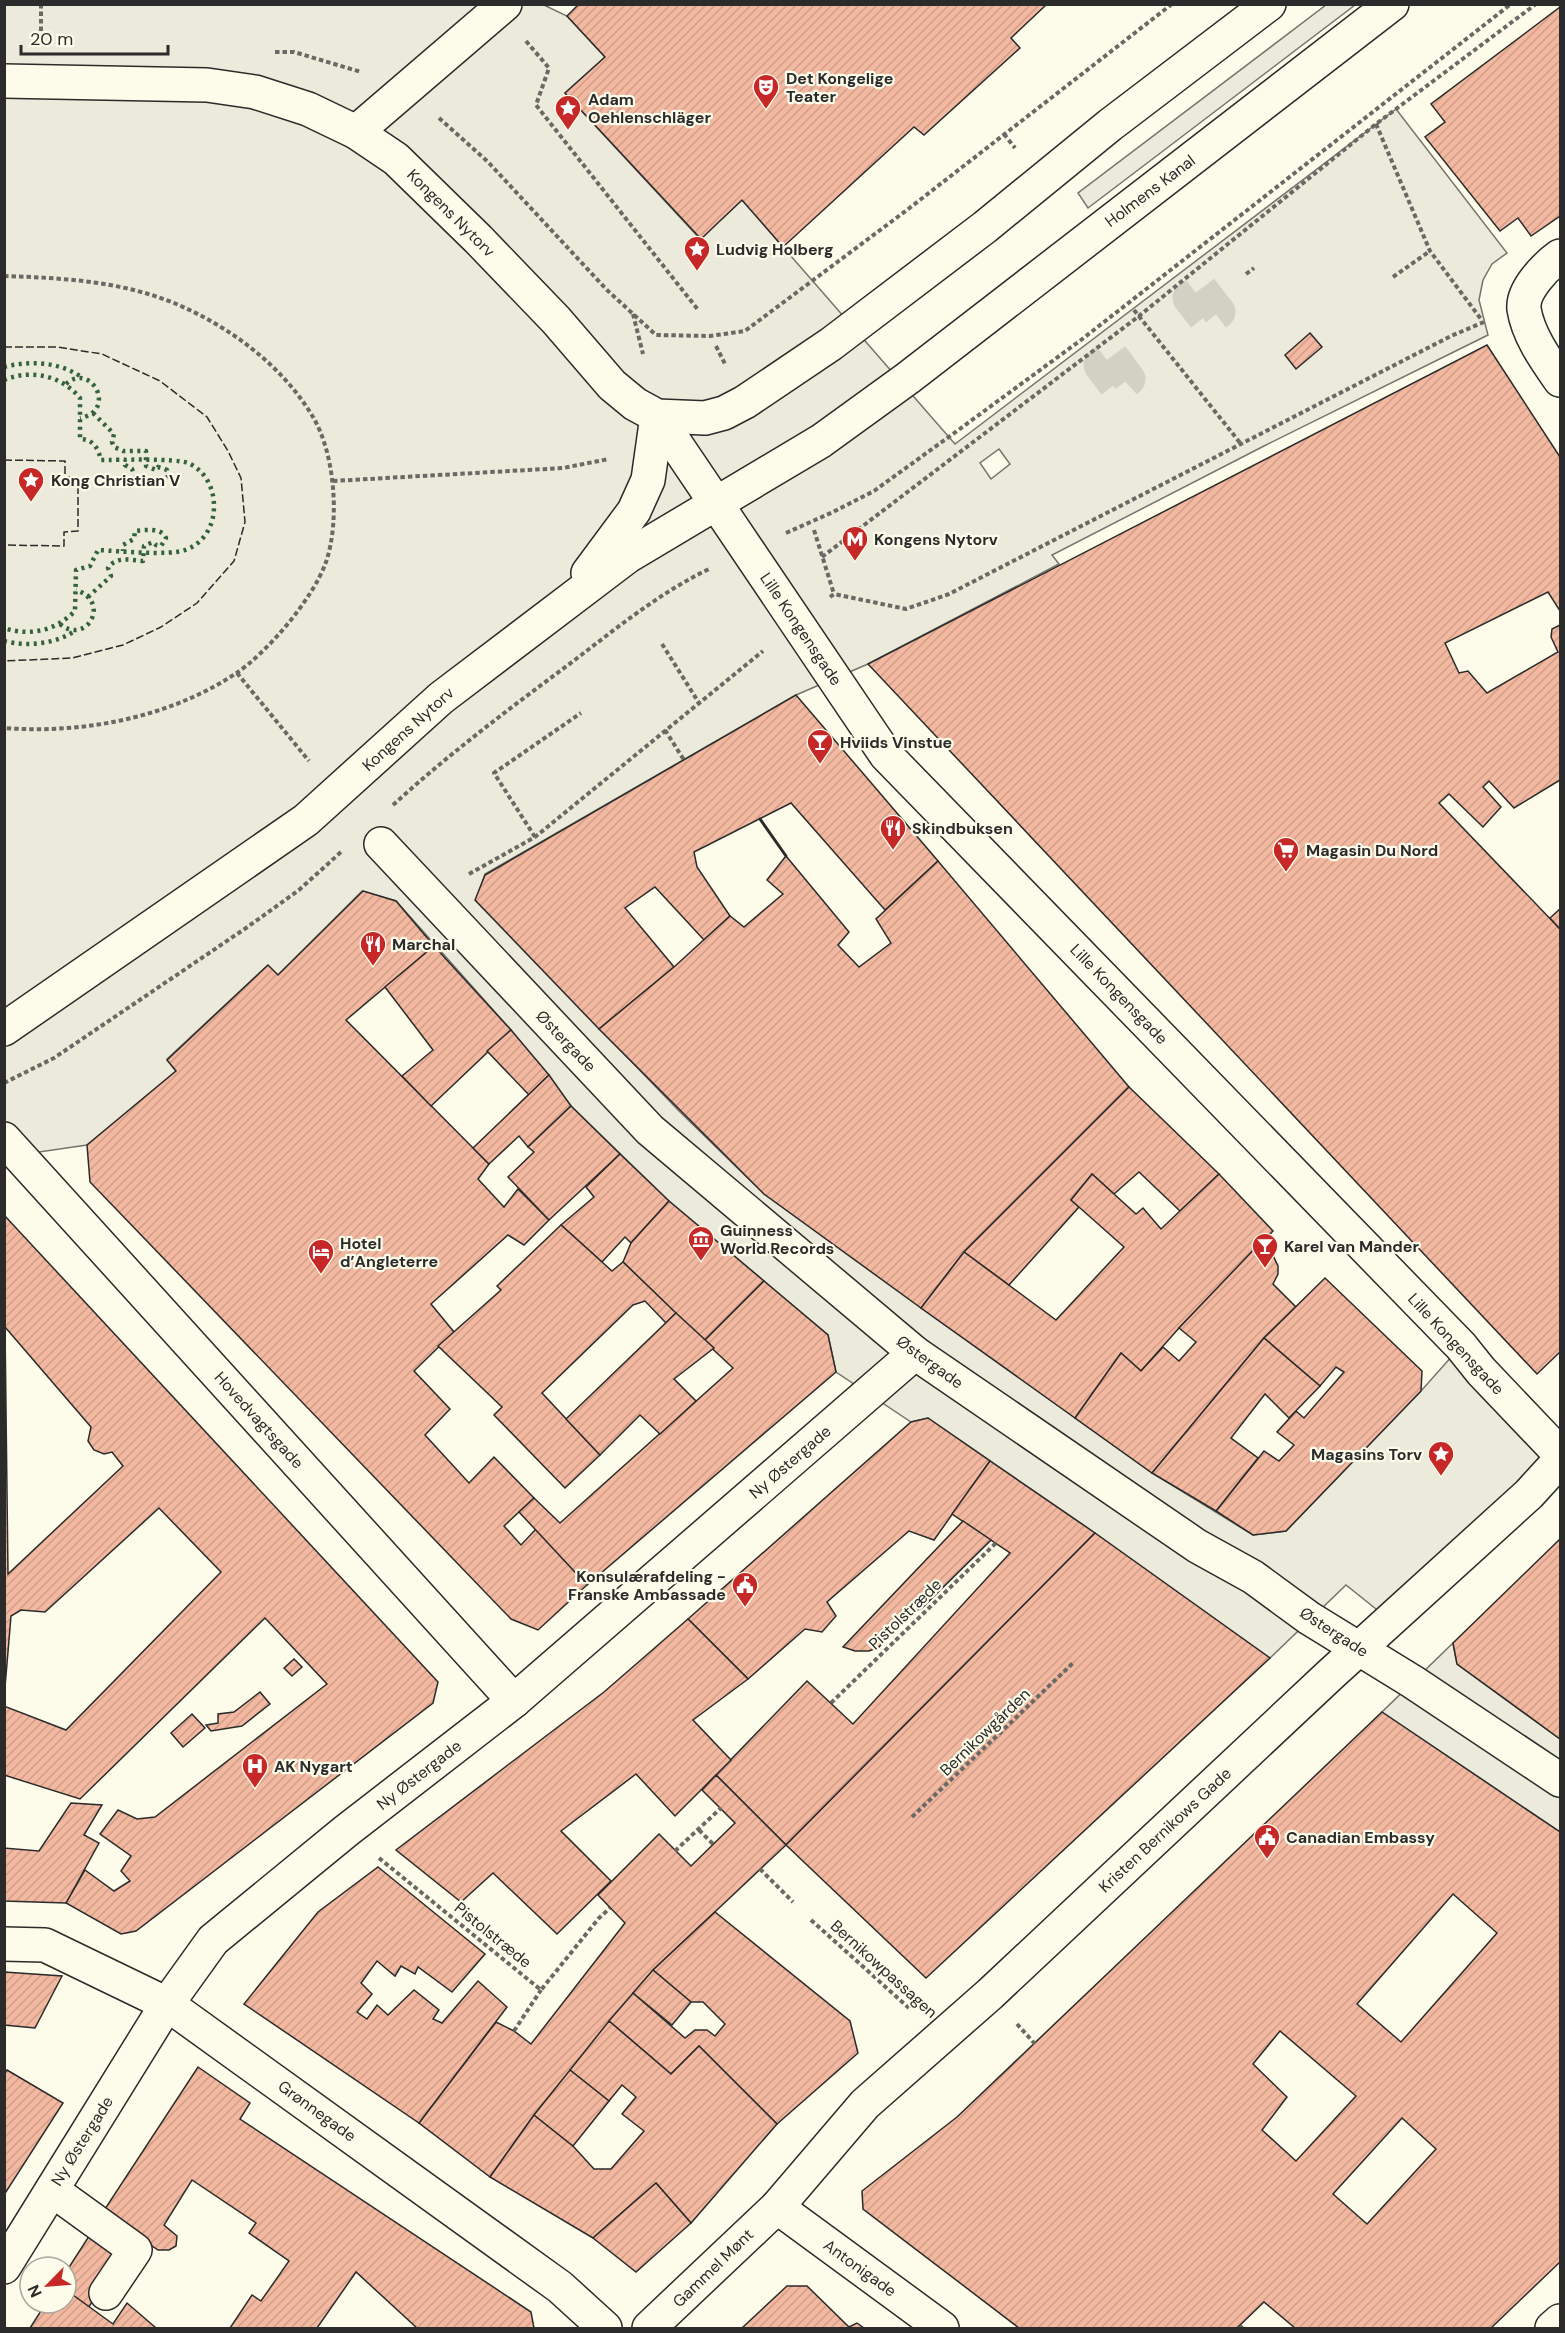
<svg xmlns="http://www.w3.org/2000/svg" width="1565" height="2333" font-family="'DM Sans',sans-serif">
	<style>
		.green { fill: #ecebdb; stroke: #74746e; stroke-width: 1.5 }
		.parking { fill: #eceadb; stroke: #74746e; stroke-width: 1.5; fill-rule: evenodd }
		.building { fill: url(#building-hatch); stroke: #2b2b2b; stroke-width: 1.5; fill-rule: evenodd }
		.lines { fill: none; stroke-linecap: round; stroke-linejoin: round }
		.minor-tunnel { stroke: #d3d1c4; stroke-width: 33; stroke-dasharray: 33 16; stroke-linecap: butt }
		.minor-casing { stroke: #2b2b2b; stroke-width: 36 }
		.major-casing { stroke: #2b2b2b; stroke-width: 36 }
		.path { stroke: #6a6964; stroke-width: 4; stroke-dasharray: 4.5 3; stroke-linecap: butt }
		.minor { stroke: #fdfbea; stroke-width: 33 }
		.major { stroke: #fdfbea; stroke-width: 33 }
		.hedge { stroke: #34623c; stroke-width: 4.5; stroke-dasharray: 3 4.5; stroke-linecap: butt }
		.fence { stroke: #2b2b2b; stroke-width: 1.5; stroke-dasharray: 8 3; stroke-linecap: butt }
		.wall { stroke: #2b2b2b; stroke-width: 3 }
		.labels { text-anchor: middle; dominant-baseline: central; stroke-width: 4.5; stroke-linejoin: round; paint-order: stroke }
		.poi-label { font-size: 16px; font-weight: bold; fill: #2b2b2b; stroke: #fdfbea; text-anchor: start }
		.street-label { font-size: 16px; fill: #2b2b2b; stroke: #fdfbea }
	</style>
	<defs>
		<pattern id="building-hatch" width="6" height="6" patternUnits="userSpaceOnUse" patternTransform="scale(1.5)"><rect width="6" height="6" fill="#f2b8a0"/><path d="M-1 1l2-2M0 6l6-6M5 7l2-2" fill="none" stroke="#d09e8a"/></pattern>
	</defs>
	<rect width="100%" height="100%" fill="#fdfbea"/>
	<!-- green -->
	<polygon class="green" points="1326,5 1355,5 1088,208 1078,193"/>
	<!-- parking -->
	<g class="parking">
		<path d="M5 5H544L567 16 605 57 565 93 700 239 742 200 955 444 1396 109 1507 253 1492 264 1483 280 1479 300 1488 335 1264 446 1052 555 1059 564 868 664 796 695 485 874 476 900 679 1111 764 1194 1152 1473 1253 1535 1286 1531 1421 1391 1461 1346 1560 1454 1391 1621 1346 1585 1270 1658 1095 1533 928 1418 911 1422 836 1372 828 1335 669 1201 571 1106 511 1030 396 901 362 891 278 975 267 966 167 1059 176 1071 87 1145 5 1157ZM999 449 1010 464 991 479 980 463Z"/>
		<polygon points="1453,1643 1457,1664 1560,1739 1560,1832 1382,1712"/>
	</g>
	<!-- building -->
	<g class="building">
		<polygon points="579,4 1047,4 1011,38 1020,48 924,135 914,127 783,247 742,200 701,239 565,93 605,57 567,16"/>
		<polygon points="1560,7 1560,216 1531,236 1518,218 1500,231 1425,137 1445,122 1431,104"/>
		<polygon points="1310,333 1322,347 1296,369 1285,355"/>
		<polygon points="1487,345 1560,457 1560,611 1548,592 1445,643 1459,673 1468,671 1487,693 1558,652 1551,637 1552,629 1560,625 1560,780 1514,808 1489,781 1483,787 1501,807 1483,827 1449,794 1439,803 1560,929 1560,1352 1537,1374 868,664"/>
		<polygon points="796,695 938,861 885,910 791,803 694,852 697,867 730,916 704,940 655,887 625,908 674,967 599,1029 475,900 485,875"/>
		<polygon points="786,856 849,932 838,945 859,967 891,943 876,919 938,861 1129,1087 964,1252 921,1308 764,1194 599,1029 674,967 730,916 744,927 783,894 767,880"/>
		<polygon points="363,891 396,901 434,946 346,1020 489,1164 478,1179 504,1207 518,1189 549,1220 524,1245 508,1235 431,1304 454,1332 414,1371 450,1409 425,1435 469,1483 494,1457 534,1498 504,1526 521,1545 536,1529 587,1585 538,1630 511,1619 90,1182 87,1145 176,1071 167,1060 268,965 278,975"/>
		<polygon points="1560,909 1560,929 1550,918"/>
		<polygon points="434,946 511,1030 431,1106 402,1076 433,1050 385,987"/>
		<polygon points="511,1030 549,1075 529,1095 487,1051"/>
		<polygon points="549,1075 571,1106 528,1147 519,1136 489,1164 473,1148"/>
		<polygon points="1129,1087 1219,1174 1180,1211 1139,1172 1114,1194 1092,1174 1071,1200 1079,1207 1009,1285 964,1252"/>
		<polygon points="571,1106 620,1154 549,1220 508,1177 534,1152 528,1147"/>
		<polygon points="620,1154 669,1201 631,1243 625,1237 602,1262 561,1225 594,1197 586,1187"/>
		<polygon points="1092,1174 1136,1214 1143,1208 1161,1229 1219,1174 1273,1231 1179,1328 1141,1371 1121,1353 1075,1418 921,1308 964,1252 1056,1320 1124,1247 1071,1200"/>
		<polygon points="669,1201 764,1281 704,1341 623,1262 631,1243"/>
		<path d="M4 1215 438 1682 433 1703 136 1931 121 1934 66 1903 85 1870 114 1891 130 1881 121 1871 131 1856 100 1834 118 1810 137 1819 155 1817 327 1684 265 1618 80 1799 4 1775V1706L66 1730 221 1572 159 1508 45 1612 21 1610 11 1616 4 1699ZM5 1327 91 1427 88 1441 94 1450 104 1454 112 1452 123 1466 8 1574Z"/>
		<polygon points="561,1225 612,1271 623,1262 676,1313 666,1323 645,1301 633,1305 542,1393 600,1455 565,1488 494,1415 502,1407 438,1346 501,1290 497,1286"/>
		<polygon points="1262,1241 1268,1245 1278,1266 1278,1274 1273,1284 1296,1307 1264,1338 1152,1473 1075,1418 1121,1353 1141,1371 1163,1347 1179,1361 1196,1342 1179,1328"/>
		<polygon points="1325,1278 1422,1371 1421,1391 1286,1531 1253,1535 1216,1511 1264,1451 1279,1461 1294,1445 1277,1432 1296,1411 1304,1418 1344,1372 1336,1367 1320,1386 1264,1338"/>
		<polygon points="764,1281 828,1335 836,1372 587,1585 519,1512 534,1498 560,1523 733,1368 704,1341"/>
		<polygon points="676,1313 714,1348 674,1379 696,1401 660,1434 640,1415 600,1455 566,1419"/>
		<polygon points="1264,1338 1320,1386 1289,1418 1265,1394 1231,1438 1258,1458 1216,1511 1152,1473"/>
		<polygon points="928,1418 990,1461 934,1540 909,1531 827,1602 836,1616 822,1632 805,1629 748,1679 688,1619 911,1422"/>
		<polygon points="990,1461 1095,1533 786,1845 716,1775 807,1681 853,1724 1010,1553 952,1514"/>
		<polygon points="963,1521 991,1540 922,1608 906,1615 879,1647 869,1651 855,1651 843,1647"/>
		<polygon points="1095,1533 1270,1658 926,1978 786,1845"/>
		<polygon points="1560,1539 1560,1739 1457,1664 1453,1643"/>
		<polygon points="688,1619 748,1679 693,1720 731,1760 675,1816 636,1774 561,1831 611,1881 557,1934 493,1873 461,1902 396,1850 604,1692"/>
		<polygon points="294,1659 302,1667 292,1676 284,1668"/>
		<polygon points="260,1692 270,1704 242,1726 211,1731 206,1725 218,1723 218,1714 234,1712"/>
		<path d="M1382 1712 1560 1832V2262L1491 2328H1295L1264 2302 1237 2328H1019L863 2209 862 2191 957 2117ZM1453 1894 1497 1933 1401 2042 1357 2004ZM1280 2031 1356 2096 1296 2161 1262 2130 1287 2097 1253 2064ZM1402 2118 1436 2149 1367 2224 1333 2194Z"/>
		<polygon points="192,1714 205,1728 183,1747 171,1733"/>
		<polygon points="716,1775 786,1845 653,1970 534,2115 490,2177 419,2123 496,2022 514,2031 531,2044 625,1923 598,1895 659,1834 691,1866 735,1823 702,1790"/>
		<polygon points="71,1803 102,1805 84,1835 99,1843 66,1903 4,1901 4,1848 39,1851"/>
		<polygon points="378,1867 485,1954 452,1992 418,1967 415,1974 401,1966 395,1976 377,1961 361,1983 372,1994 357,2012 367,2019 377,2005 388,2015 414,1990 439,2010 433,2019 442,2023 478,1981 507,2007 419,2123 244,2004 318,1912"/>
		<polygon points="715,1912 850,2021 858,2053 777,2124 699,2046 671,2074 609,2021 633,1993 685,2038 695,2030 707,2030 715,2036 725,2024 703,2002 691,2002 653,1970"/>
		<polygon points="653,1970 691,2002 672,2025 633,1993"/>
		<polygon points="4,1972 62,1976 35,2028 4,2025"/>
		<polygon points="609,2021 671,2074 699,2046 777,2124 691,2223 656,2183 593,2238 490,2177 534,2115 573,2146 594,2169 611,2169 644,2131 622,2114 636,2097 622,2085 609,2101 570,2070"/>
		<polygon points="198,2067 250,2103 240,2119 531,2312 534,2328 417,2328 356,2272 317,2328 230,2328 252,2295 261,2301 289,2261 249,2233 256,2223 192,2180 164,2225 177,2236 176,2246 169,2250 158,2250 103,2212"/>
		<polygon points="7,2070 63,2103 4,2195 4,2074"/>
		<polygon points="570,2070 609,2101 573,2146 534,2115"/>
		<polygon points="656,2183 691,2223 636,2272 593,2238"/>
		<polygon points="91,2233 120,2253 89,2307 66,2290 66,2272"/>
		<polygon points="787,2286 807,2286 849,2327 857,2323 864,2328 742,2328"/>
		<polygon points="66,2290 113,2324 127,2303 156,2328 30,2328 46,2303 66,2303"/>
	</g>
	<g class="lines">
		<!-- minor-tunnel -->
		<g class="minor-tunnel">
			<polygon points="1201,289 1219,312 1207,321 1189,298"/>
			<polygon points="1112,356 1129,379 1118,389 1100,365"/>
		</g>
		<!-- minor casing -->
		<g class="minor-casing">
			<g id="minor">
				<polyline points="356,132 505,4"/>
				<path d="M1560 256C1546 266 1522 290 1524 309 1528 335 1546 360 1560 380"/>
				<polyline points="657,416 886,755 1461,1346 1481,1371 1560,1454"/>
				<polyline points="381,844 650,1130 915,1353 1197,1546 1253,1577 1309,1618 1413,1682 1560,1780"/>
				<polyline points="4,1139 514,1701"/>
				<polyline points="4,1944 45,1945 167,2004 560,2287 605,2328"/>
				<polyline points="52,2190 135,2250 106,2293"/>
				<polyline points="777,2207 942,2328"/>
				<polyline points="4,2267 167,2004 213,1940 346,1831 514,1701 915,1353"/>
				<polyline points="649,2328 777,2207 865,2104 990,1994 1331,1674 1529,1494 1560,1460"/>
				<polyline points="1552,2328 1560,2321"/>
			</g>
		</g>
		<!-- major casing -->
		<g class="major-casing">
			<g id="major">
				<polyline points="4,81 207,85 255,92 308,109 356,132 396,159 478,239 556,320 612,385 635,404 657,416 705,418 724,413 745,402 831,344 985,227 1110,125 1269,4"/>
				<polyline points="588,573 634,511 648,480 657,416"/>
				<polyline points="4,1029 306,820 441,698 628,556 821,441 908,378 1392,4"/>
			</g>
		</g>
		<!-- path -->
		<g class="path">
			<polyline points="41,4 41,39"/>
			<polyline points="526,41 549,68 536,105 699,311"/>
			<polyline points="275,52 294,52 361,72"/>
			<polyline points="439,118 488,162 607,290 656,335 710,336 745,331 907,210 1172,4"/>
			<polyline points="1376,124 1430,251 1481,319"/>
			<polyline points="1004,134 1015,148"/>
			<polyline points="1246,274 1254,268"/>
			<path d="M4 276C62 278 120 281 174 303 229 326 282 365 313 417 335 454 340 521 326 562 313 599 267 653 235 674 168 718 83 734 4 728"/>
			<polyline points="1393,277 1430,251"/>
			<polyline points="1134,310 1241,444"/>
			<polyline points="633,314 643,354"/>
			<polyline points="716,346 725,364"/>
			<polyline points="333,481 563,468 609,459"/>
			<polyline points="814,530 834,594"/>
			<polyline points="786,533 833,512 874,491 957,431 1081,340 1511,4"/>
			<polyline points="822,557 1139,316 1376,124 1536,4"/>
			<polyline points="830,597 834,594 906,609 949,594 1451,336 1484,322"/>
			<polyline points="662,644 699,703"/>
			<polyline points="237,673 309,761"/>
			<polyline points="665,730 684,760"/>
			<path d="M393 805C451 752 513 706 576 659 618 627 661 592 709 569"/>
			<polyline points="535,837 494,773 581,713"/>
			<polyline points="469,874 535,837 763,651"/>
			<polyline points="4,1083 54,1058 246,928 299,890 341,852"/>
			<polyline points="831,1703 996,1543"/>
			<polyline points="912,1817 1073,1663"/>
			<polyline points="699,1830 713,1844"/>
			<polyline points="675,1851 721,1808"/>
			<polyline points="379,1858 541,1990 599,1918 610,1908"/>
			<polyline points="760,1869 793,1902"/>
			<polyline points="811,1920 909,2008"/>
			<polyline points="1017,2024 1035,2044"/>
			<polyline points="514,2031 541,1990"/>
			<polyline points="1240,2326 1242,2328"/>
		</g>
		<!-- minor -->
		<use href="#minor" class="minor"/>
		<!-- major -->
		<use href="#major" class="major"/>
		<!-- hedge -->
		<g class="hedge">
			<path d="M4 367C31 360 60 362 83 378"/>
			<path d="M4 380C31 369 61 375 80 398V439C93 439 98 448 101 460 118 460 175 458 188 463 209 472 217 496 213 517 210 532 200 545 185 550 169 556 118 551 98 550L90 566 76 570 75 611C56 630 31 637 4 628"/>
			<path d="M66 384C91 361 118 411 80 418"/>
			<polyline points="93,413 114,434 112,442 114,447 123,451 146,451 146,466 156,470 158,467 167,470 168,477 159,482 137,481 132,469 125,465 125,460"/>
			<path d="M88 597 111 576 108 568C116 556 130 560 143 561L144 546 153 542 156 545 161 546 166 538C161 527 146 530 135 531L134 539 123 545V551"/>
			<path d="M60 624C86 646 112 602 76 590"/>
			<path d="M4 641C27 647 57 644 76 630"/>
		</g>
		<!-- fence -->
		<g class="fence">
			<polyline points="4,347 57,347 102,354 160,381 207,417 228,451 241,478 245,522 234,561 197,603 161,627 123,645 72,658 4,661"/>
			<polyline points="4,460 65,461 65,477 78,477 78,531 64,532 64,546 4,545"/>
		</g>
		<!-- wall -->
		<polyline class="wall" points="760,819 786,856"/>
	</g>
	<!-- icons -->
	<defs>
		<g id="theatre-pin" transform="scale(1.35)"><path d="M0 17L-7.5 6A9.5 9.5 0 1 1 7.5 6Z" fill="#c62828" stroke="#fdfbea"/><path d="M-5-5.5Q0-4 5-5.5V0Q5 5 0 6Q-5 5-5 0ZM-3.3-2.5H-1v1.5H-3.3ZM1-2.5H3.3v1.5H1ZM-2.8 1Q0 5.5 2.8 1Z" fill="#fff"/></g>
		<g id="sight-pin" transform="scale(1.35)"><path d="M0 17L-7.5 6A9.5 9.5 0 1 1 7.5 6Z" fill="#c62828" stroke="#fdfbea"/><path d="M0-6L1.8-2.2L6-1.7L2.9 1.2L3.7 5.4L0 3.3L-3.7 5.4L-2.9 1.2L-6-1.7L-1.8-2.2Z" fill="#fff"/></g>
		<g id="metro-pin" transform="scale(1.35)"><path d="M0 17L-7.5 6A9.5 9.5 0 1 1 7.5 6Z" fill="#c62828" stroke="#fdfbea"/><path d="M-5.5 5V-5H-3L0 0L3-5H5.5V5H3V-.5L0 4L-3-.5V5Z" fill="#fff"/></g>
		<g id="bar-pin" transform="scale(1.35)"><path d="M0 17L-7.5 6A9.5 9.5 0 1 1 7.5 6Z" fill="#c62828" stroke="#fdfbea"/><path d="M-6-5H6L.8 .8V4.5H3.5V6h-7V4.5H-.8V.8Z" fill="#fff"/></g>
		<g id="restaurant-pin" transform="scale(1.35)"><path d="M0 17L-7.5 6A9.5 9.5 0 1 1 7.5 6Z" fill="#c62828" stroke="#fdfbea"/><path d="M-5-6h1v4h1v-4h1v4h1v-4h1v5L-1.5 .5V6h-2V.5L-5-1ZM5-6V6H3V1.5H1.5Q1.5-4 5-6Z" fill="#fff"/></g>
		<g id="supermarket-pin" transform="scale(1.35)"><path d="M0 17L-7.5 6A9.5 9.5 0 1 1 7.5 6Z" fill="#c62828" stroke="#fdfbea"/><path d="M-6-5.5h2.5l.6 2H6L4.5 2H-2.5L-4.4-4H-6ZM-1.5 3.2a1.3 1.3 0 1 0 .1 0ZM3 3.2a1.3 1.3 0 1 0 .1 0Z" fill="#fff"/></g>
		<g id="museum-pin" transform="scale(1.35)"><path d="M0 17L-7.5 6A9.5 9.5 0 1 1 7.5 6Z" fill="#c62828" stroke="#fdfbea"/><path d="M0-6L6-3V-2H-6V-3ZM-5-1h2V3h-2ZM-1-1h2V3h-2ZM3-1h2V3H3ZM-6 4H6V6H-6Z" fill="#fff"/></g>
		<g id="hotel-pin" transform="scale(1.35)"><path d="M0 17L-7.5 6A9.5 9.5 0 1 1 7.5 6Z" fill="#c62828" stroke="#fdfbea"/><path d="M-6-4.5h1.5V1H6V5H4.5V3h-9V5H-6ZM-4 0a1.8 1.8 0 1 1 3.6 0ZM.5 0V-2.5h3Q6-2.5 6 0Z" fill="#fff"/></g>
		<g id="civic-pin" transform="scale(1.35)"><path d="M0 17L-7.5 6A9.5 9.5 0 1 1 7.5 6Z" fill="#c62828" stroke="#fdfbea"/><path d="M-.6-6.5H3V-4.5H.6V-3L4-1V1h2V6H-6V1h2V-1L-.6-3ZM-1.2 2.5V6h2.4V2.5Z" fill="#fff"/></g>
		<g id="hospital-pin" transform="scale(1.35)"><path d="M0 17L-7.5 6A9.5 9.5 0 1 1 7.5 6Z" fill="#c62828" stroke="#fdfbea"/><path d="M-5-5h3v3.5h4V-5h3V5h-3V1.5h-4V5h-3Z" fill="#fff"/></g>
	</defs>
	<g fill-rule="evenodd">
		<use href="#theatre-pin" x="766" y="87"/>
		<use href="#sight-pin" x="568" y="108"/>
		<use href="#sight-pin" x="697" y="249"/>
		<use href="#sight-pin" x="31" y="480"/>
		<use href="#metro-pin" x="855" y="539"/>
		<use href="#bar-pin" x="820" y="742"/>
		<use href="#restaurant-pin" x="893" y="828"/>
		<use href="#supermarket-pin" x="1286" y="850"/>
		<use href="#restaurant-pin" x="373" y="944"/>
		<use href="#museum-pin" x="701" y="1239"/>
		<use href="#bar-pin" x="1265" y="1246"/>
		<use href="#hotel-pin" x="321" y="1252"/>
		<use href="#sight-pin" x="1441" y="1454"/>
		<use href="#civic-pin" x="745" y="1585"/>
		<use href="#hospital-pin" x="255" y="1766"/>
		<use href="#civic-pin" x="1267" y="1837"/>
	</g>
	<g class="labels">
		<!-- poi labels -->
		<g class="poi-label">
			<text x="786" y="78">Det Kongelige<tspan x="786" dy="18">Teater</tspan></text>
			<text x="588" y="99">Adam<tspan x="588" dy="18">Oehlenschläger</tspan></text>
			<text x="716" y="249">Ludvig Holberg</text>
			<text x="51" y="480">Kong Christian V</text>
			<text x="874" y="539">Kongens Nytorv</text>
			<text x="840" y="742">Hviids Vinstue</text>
			<text x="912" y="828">Skindbuksen</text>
			<text x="1306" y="850">Magasin Du Nord</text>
			<text x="392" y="944">Marchal</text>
			<text x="720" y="1230">Guinness<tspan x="720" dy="18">World Records</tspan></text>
			<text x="340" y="1243">Hotel<tspan x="340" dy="18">d’Angleterre</tspan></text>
			<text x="1284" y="1246">Karel van Mander</text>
			<text x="1422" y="1454" text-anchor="end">Magasins Torv</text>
			<text x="726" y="1576" text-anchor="end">Konsulærafdeling -<tspan x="726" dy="18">Franske Ambassade</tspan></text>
			<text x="274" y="1766">AK Nygart</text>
			<text x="1286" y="1837">Canadian Embassy</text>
		</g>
		<!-- street labels -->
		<g class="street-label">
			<text transform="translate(1150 191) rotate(-37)">Holmens Kanal</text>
			<text transform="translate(451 213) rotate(45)">Kongens Nytorv</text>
			<text transform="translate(801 629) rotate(56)">Lille Kongensgade</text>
			<text transform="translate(408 729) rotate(-42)">Kongens Nytorv</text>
			<text transform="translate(1119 994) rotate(46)">Lille Kongensgade</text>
			<text transform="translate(566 1041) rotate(46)">Østergade</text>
			<text transform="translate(1456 1344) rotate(47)">Lille Kongensgade</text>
			<text transform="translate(930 1362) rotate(36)">Østergade</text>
			<text transform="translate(259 1420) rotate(48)">Hovedvagtsgade</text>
			<text transform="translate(790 1462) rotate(-41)">Ny Østergade</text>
			<text transform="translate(905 1614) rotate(-44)">Pistolstræde</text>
			<text transform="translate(1334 1632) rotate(33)">Østergade</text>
			<text transform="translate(985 1732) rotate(-44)">Bernikowgården</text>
			<text transform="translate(419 1775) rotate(-38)">Ny Østergade</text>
			<text transform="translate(1165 1830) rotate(-43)">Kristen Bernikows Gade</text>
			<text transform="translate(493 1935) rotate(39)">Pistolstræde</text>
			<text transform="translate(884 1969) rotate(42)">Bernikowpassagen</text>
			<text transform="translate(317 2111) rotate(36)">Grønnegade</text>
			<text transform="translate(82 2141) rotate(-58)">Ny Østergade</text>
			<text transform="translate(713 2268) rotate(-44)">Gammel Mønt</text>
			<text transform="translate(860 2268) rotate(36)">Antonigade</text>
		</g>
	</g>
	<!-- border -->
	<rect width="1565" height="2333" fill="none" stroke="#2b2b2b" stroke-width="12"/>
	<!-- north arrow -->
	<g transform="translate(48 2285) rotate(245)"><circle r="28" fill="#fdfbea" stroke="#a9a89e" stroke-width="1.5"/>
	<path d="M0-4.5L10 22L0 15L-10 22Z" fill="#c62828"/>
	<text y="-9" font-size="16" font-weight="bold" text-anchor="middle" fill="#2b2b2b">N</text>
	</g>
	<!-- scale -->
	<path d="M21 45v9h147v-9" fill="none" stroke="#2b2b2b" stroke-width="3"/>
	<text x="30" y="45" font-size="18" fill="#2b2b2b" stroke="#fdfbea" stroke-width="4.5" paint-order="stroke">20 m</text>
</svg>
